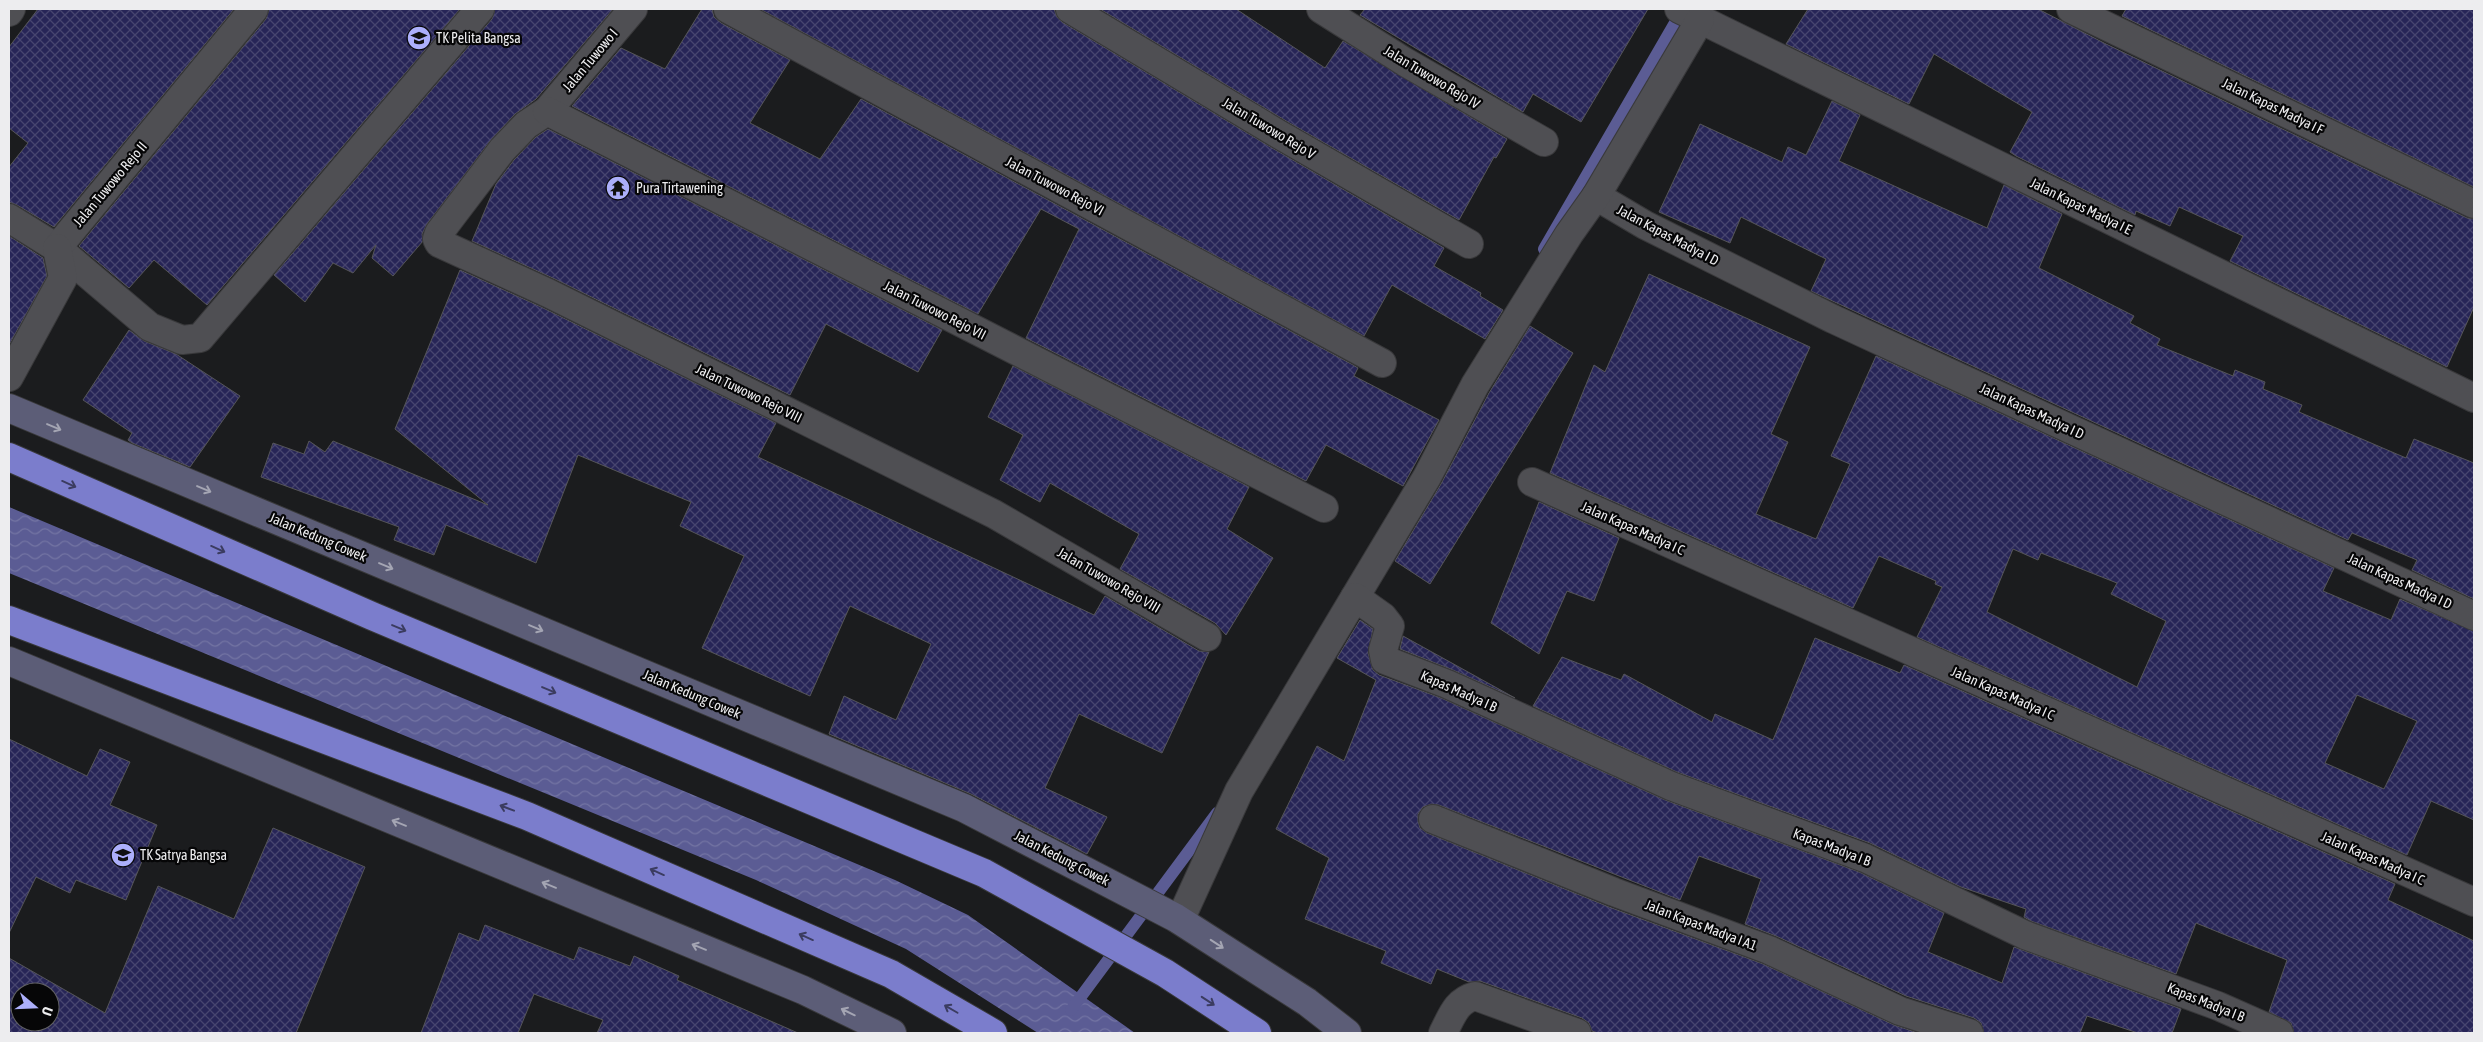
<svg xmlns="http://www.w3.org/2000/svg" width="2483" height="1042" font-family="'Asap Condensed',sans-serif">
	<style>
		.water { fill: url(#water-waves) }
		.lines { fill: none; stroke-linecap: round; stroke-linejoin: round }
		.stream { stroke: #5b5c94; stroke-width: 12 }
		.building { fill: url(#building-cross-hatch); stroke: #555559; fill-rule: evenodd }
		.street-casing { stroke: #39393b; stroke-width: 30 }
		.secondary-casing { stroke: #39393b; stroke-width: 30 }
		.highway-casing { stroke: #39393b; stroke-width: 30 }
		.street { stroke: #4f4f53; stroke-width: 28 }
		.secondary { stroke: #5c5d77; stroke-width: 28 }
		.highway { stroke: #7b7dcc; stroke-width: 28 }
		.oneway { stroke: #a4a5b3 }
		.oneway2 { stroke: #3b3c60 }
		.labels { text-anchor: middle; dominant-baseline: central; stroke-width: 4.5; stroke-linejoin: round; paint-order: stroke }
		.poi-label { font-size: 14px; fill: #ededef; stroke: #060607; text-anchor: start }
		.street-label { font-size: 14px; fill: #ededef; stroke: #060607 }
	</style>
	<defs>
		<pattern id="water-waves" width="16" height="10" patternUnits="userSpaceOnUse" patternTransform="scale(1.25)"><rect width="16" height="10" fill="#5b5c94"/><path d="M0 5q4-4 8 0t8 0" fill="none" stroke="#7374a3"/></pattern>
		<pattern id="building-cross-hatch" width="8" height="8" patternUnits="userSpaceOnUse" patternTransform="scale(1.25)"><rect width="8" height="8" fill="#272557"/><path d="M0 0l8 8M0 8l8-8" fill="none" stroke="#47456f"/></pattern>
	</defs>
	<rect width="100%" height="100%" fill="#1b1c1e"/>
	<!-- water -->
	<polygon class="water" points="9,507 895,880 968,915 1135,1033 1038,1033 906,949 756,880 9,573"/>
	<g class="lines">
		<!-- stream -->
		<g class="stream">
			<polyline points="1544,249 1683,9"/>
			<polyline points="1071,1010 1217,813"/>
		</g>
	</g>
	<!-- building -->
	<g class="building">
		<polygon points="38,9 234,9 54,227 17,205 9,202 9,167 28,143 9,128 9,47"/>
		<polygon points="269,9 460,9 207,305 154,260 129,288 79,246 266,19"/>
		<polygon points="495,9 613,9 536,99 515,114 490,141 427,224 422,234 423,241 393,276 372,258 376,245 353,273 333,263 305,302 274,275 492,19"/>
		<polygon points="702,9 712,9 714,17 721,23 790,60 750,123 820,159 861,99 1353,365 1358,368 1354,376 1439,420 1403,486 1326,445 1306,481 1026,338 1079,229 1041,209 978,314 572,106 621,48 665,69"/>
		<polygon points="760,9 1054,9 1057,17 1062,22 1272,148 1444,248 1434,266 1481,293 1480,296 1503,310 1485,339 1392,285 1364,336"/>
		<polygon points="1100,9 1236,9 1325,68 1343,41 1507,139 1496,158 1494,157 1459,220 1288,122"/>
		<polygon points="1365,9 1648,9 1581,122 1533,94 1523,112 1360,15"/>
		<polygon points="1808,9 2038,9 2106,44 2467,218 2474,219 2474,307 2447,367 2230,261 2243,236 2179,207 2170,226 2136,211 2135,215 2016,156 2010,152 2032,112 1934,54 1909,104 1786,44"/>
		<polygon points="2126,9 2474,9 2474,187 2122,16"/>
		<polygon points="1832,101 1860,115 1839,161 1987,228 2004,185 2062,214 2039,268 2134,316 2130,323 2160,339 2157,345 2233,376 2235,370 2265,382 2263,389 2302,405 2299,412 2406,458 2414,439 2474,463 2474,599 2412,570 2417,560 2352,533 2348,540 1811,291 1826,259 1741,217 1730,243 1659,212 1700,124 1782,162 1788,147 1806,155"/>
		<polygon points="548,129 942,330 918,372 826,324 790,395 555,279 472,241 496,184 514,160 536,137"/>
		<polygon points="9,236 43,258 47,276 9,345"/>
		<polygon points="460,270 541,307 776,423 758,457 1094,615 1105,596 1199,651 1209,652 1162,753 1079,714 1045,788 1107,817 1087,854 971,794 829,734 844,696 896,720 931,644 850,606 810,696 702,648 744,556 680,526 691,502 578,455 536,563 446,525 434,555 394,540 399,527 261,477 273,443 304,454 309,441 325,452 333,441 488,505 395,429"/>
		<path d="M1649 274 1810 347 1771 434 1788 442 1756 514 1816 539 1850 464 1831 456 1876 356 2334 568 2323 591 2391 620 2400 599 2474 631V820L2431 801 2407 855 1917 637 1942 587 1935 584 1936 581 1879 556 1853 608 1550 473 1594 365 1605 372ZM2013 549 2038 560 2041 553 2117 583 2111 594 2166 621 2137 687 1987 612ZM2357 695 2417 721 2384 789 2325 763Z"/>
		<polygon points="1530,326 1573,353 1430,584 1395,561 1441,484 1489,393"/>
		<polygon points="129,330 144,341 176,354 240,396 190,467 132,443 128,440 132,433 83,400"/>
		<polygon points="1013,366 1249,487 1227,529 1273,558 1226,635 1215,623 1120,569 1139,534 1050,483 1040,502 1000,480 1023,435 988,417"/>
		<polygon points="1539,502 1619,538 1594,601 1567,591 1539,654 1491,623"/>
		<polygon points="1360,620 1373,629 1368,653 1373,670 1379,675 1441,698 1665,800 1859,872 1944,913 1928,952 2002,983 2014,947 2181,1009 2172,1033 2138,1033 2087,1016 2080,1033 1984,1033 1981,1023 1974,1018 1906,996 1776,936 1745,924 1761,879 1699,856 1680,900 1439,805 1431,804 1423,807 1418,814 1418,821 1420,828 1427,833 1609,907 1763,964 1894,1025 1918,1033 1598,1033 1592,1031 1589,1023 1582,1018 1480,981 1469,982 1437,969 1431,984 1381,963 1386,951 1305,919 1329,858 1276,829 1317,746 1344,761 1376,680 1337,658"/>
		<polygon points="1403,636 1515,698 1453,670 1400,649"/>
		<polygon points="1815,638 1900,673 1904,665 2395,884 2388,900 2474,941 2474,1033 2294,1033 2291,1023 2269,1012 2287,960 2196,923 2176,974 2031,921 2024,917 2026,909 1961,887 1870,843 1677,772 1533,706 1562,657 1621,680 1624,674 1712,722 1715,714 1773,740"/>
		<polygon points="9,739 87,776 100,749 130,762 110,805 157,825 126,900 76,880 70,893 36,877 9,933"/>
		<path d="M273 828 365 867 296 1033H9V958L105 1013 158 886 234 919ZM20 992H50V1022H20Z"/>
		<polygon points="485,925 574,960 579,947 630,966 634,956 679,976 677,980 798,1033 597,1033 603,1020 534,994 518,1033 421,1033 459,933 479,941"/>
	</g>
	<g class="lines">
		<!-- street casing -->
		<g class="street-casing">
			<g id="street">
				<polyline points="633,9 547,111 526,125 502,150 439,233 437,239 439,243 548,293 994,514 1207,637"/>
				<polyline points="728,9 1382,363"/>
				<polyline points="1070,9 1280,135 1469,244"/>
				<polyline points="1321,9 1405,62 1544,142"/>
				<polyline points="1679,9 2474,398"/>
				<polyline points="2071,9 2474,204"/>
				<polyline points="9,12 11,9"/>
				<polyline points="547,111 1324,508"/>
				<polyline points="1596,196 1645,225 1833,319 2474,616"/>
				<polyline points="9,218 57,248 150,327 182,340 200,338 480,9"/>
				<polyline points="57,248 254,9"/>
				<polyline points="9,377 63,278 57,248"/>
				<polyline points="1532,482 2474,902"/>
				<polyline points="1355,597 1427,477 1475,385 1569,234 1596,196 1700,20"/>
				<polyline points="1433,819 1614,892 1769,950 1900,1011 1969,1033"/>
				<polyline points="1180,920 1239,791 1355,597 1383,617 1390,626 1383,650 1385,660 1447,684 1671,786 1865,858 2025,935 2218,1006 2279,1033"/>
				<path d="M1443 1033C1452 1016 1456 1001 1475 996L1577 1033"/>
			</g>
		</g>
		<!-- secondary casing -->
		<g class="secondary-casing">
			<g id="secondary">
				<polyline points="9,408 964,808 1176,918 1307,1002 1347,1033"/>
				<polyline points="9,661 803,990 892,1033"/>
			</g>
		</g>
		<!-- highway casing -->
		<g class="highway-casing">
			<g id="highway">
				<polyline points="9,457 372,616 984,873 1165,973 1257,1033"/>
				<polyline points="9,620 527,816 891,974 993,1033"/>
			</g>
		</g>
		<!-- street -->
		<use href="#street" class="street"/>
		<!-- secondary -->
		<use href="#secondary" class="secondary"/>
		<!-- highway -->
		<use href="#highway" class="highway"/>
	</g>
	<!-- one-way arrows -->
	<defs><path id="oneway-shaft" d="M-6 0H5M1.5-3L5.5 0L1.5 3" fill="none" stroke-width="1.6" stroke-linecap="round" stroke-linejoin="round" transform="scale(1.25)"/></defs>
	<g class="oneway">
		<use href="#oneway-shaft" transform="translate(54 427) rotate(23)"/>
		<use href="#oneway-shaft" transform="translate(204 489) rotate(23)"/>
		<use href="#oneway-shaft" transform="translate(386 566) rotate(23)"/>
		<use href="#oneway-shaft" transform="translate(536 628) rotate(23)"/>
		<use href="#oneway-shaft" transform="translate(399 823) rotate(-158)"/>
		<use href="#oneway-shaft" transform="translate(549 885) rotate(-158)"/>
		<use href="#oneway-shaft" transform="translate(1217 944) rotate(33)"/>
		<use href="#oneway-shaft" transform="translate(699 947) rotate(-158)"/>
		<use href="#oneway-shaft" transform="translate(848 1012) rotate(-154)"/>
	</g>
	<g class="oneway2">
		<use href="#oneway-shaft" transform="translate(69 484) rotate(24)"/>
		<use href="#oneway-shaft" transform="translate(218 549) rotate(24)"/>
		<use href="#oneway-shaft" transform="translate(399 628) rotate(23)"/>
		<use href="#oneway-shaft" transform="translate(549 690) rotate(23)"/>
		<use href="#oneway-shaft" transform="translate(507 808) rotate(-159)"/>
		<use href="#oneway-shaft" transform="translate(657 872) rotate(-156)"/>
		<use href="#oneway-shaft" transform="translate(806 937) rotate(-156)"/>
		<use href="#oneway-shaft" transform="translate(1208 1001) rotate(33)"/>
		<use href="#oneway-shaft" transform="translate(951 1009) rotate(-150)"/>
	</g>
	<!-- icons -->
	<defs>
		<g id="school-disc" transform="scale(1.25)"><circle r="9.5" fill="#acaffb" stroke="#060607"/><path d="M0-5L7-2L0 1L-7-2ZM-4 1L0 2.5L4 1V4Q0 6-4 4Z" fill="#111"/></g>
		<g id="temple-disc" transform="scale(1.25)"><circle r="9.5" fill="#acaffb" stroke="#060607"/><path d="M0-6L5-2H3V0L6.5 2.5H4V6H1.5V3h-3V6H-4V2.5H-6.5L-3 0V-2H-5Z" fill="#111"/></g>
	</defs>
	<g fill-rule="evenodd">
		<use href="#school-disc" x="419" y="38"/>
		<use href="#temple-disc" x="618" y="188"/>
		<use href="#school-disc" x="123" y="855"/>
	</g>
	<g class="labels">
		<!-- poi labels -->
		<g class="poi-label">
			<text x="436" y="38">TK Pelita Bangsa</text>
			<text x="636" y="188">Pura Tirtawening</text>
			<text x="140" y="855">TK Satrya Bangsa</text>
		</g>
		<!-- street labels -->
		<g class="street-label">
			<text transform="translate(590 60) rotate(-50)">Jalan Tuwowo I</text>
			<text transform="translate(1432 77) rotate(31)">Jalan Tuwowo Rejo IV</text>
			<text transform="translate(2273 106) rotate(26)">Jalan Kapas Madya I F</text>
			<text transform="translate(1269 128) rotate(31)">Jalan Tuwowo Rejo V</text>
			<text transform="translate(110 184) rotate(-50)">Jalan Tuwowo Rejo II</text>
			<text transform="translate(1055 186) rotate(28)">Jalan Tuwowo Rejo VI</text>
			<text transform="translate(2081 206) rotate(26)">Jalan Kapas Madya I E</text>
			<text transform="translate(1668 235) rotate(28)">Jalan Kapas Madya I D</text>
			<text transform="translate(935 310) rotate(27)">Jalan Tuwowo Rejo VII</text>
			<text transform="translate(749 393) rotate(26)">Jalan Tuwowo Rejo VIII</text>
			<text transform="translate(2032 411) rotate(25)">Jalan Kapas Madya I D</text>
			<text transform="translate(1633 528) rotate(24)">Jalan Kapas Madya I C</text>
			<text transform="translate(318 537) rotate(23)">Jalan Kedung Cowek</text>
			<text transform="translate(1109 580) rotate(30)">Jalan Tuwowo Rejo VIII</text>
			<text transform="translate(2400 581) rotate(25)">Jalan Kapas Madya I D</text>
			<text transform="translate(1459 691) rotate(24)">Kapas Madya I B</text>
			<text transform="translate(2003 693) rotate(24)">Jalan Kapas Madya I C</text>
			<text transform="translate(692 694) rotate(23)">Jalan Kedung Cowek</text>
			<text transform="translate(1832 847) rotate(21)">Kapas Madya I B</text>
			<text transform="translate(1062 858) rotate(27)">Jalan Kedung Cowek</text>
			<text transform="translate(2373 858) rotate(24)">Jalan Kapas Madya I C</text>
			<text transform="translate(1701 925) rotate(21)">Jalan Kapas Madya I A1</text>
			<text transform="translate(2206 1002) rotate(22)">Kapas Madya I B</text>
		</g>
	</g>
	<!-- border -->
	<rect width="2483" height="1042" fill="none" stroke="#ededef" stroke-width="20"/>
	<!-- north arrow -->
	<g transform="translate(35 1007) rotate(109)"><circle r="24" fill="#060607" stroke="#626264"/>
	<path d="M0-4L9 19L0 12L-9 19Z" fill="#acaffb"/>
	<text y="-8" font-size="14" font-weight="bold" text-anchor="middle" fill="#ededef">U</text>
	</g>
</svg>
